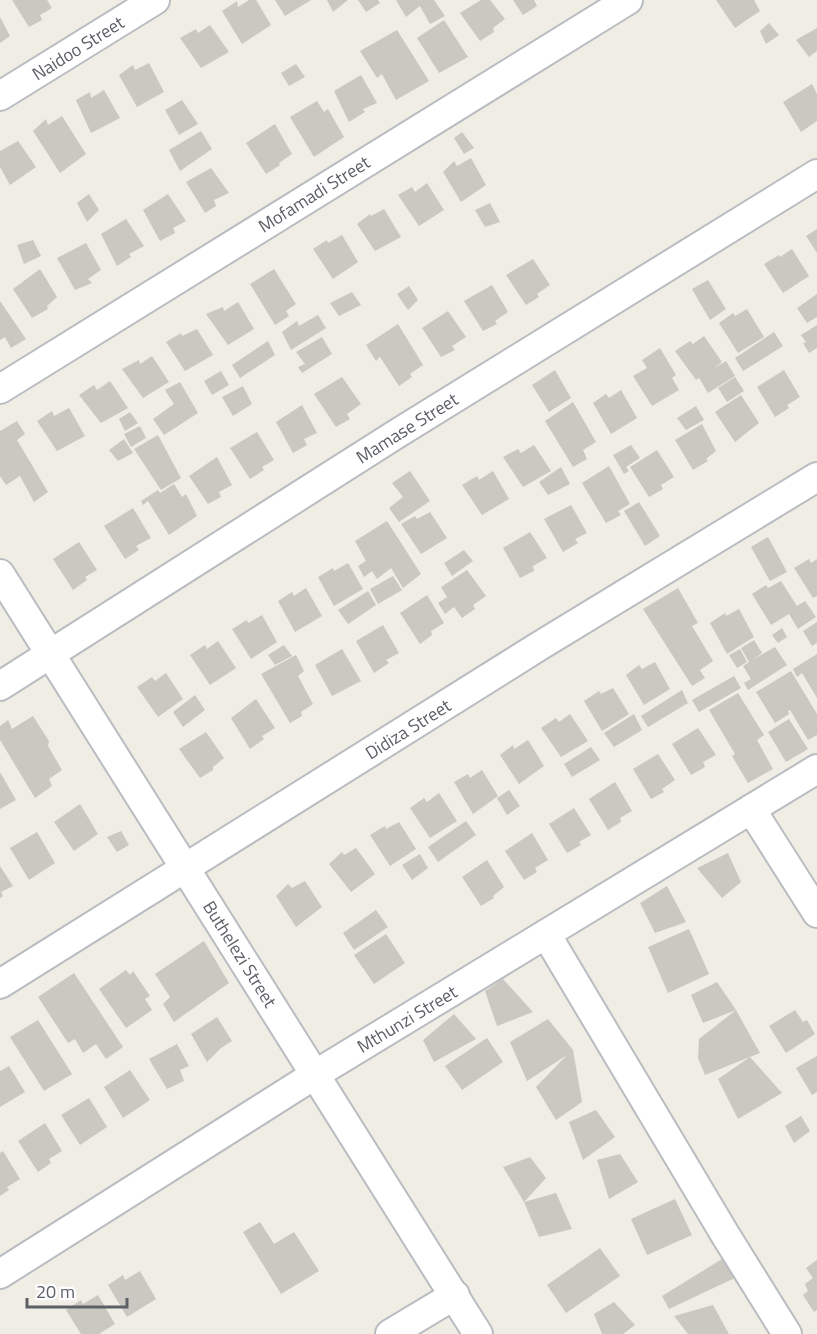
<svg xmlns="http://www.w3.org/2000/svg" width="817" height="1334" font-family="'Titillium Web',sans-serif">
	<style>
		.building { fill: #cac8c1 }
		.lines { fill: none; stroke-linecap: round; stroke-linejoin: round }
		.street-casing { stroke: #b9bcc1; stroke-width: 32 }
		.street { stroke: #fff; stroke-width: 28 }
		.labels { text-anchor: middle; dominant-baseline: central; stroke-width: 4.5; stroke-linejoin: round; paint-order: stroke }
		.street-label { font-size: 18px; fill: #5c6066; stroke: #fff }
	</style>
	<rect width="100%" height="100%" fill="#efede4"/>
	<!-- building -->
	<g class="building">
		<polygon points="12,0 47,0 52,8 40,15 42,20 29,27"/>
		<polygon points="249,0 256,0 271,25 242,44 222,11 237,1 238,7"/>
		<polygon points="275,0 311,0 285,16"/>
		<polygon points="327,0 348,0 333,12"/>
		<polygon points="358,0 378,0 380,3 366,12"/>
		<polygon points="396,0 434,0 445,16 430,24 420,6 406,17"/>
		<polygon points="481,0 490,0 505,19 493,28 494,32 480,41 460,13"/>
		<polygon points="513,0 534,0 537,6 523,15"/>
		<polygon points="716,0 754,0 760,11 735,28"/>
		<polygon points="0,17 10,36 0,43"/>
		<polygon points="444,20 468,57 439,73 417,38"/>
		<polygon points="769,23 779,35 766,44 760,31"/>
		<polygon points="210,25 229,52 201,68 180,38 196,29 198,33"/>
		<polygon points="817,28 817,51 809,57 796,40"/>
		<polygon points="397,30 429,81 396,100 382,74 377,78 360,51"/>
		<polygon points="149,63 164,92 137,107 119,75 133,65 135,70"/>
		<polygon points="296,64 305,77 289,86 281,73"/>
		<polygon points="361,75 377,103 363,109 365,112 349,122 334,91"/>
		<polygon points="812,84 817,94 817,121 801,132 783,102"/>
		<polygon points="104,90 120,118 91,133 76,100 90,92 91,98"/>
		<polygon points="182,100 198,124 179,135 165,110"/>
		<polygon points="317,101 324,112 328,109 344,137 314,157 290,117"/>
		<polygon points="62,116 86,154 60,173 33,131 46,119 48,125"/>
		<polygon points="275,124 292,154 279,163 280,165 266,174 246,143"/>
		<polygon points="201,131 212,149 180,171 169,150"/>
		<polygon points="462,132 474,148 464,154 454,138"/>
		<polygon points="18,141 36,167 10,185 0,167 0,151"/>
		<polygon points="471,158 486,185 461,202 443,172 454,161 457,166"/>
		<polygon points="211,168 229,193 214,200 216,206 205,213 186,182"/>
		<polygon points="427,183 444,210 419,226 398,195 412,187 415,192"/>
		<polygon points="89,194 99,210 87,222 77,203"/>
		<polygon points="168,194 186,221 173,228 175,233 160,241 143,210"/>
		<polygon points="490,203 500,222 485,227 475,210"/>
		<polygon points="384,209 401,237 375,251 357,224 370,214 371,216"/>
		<polygon points="126,219 144,246 129,254 131,257 117,266 101,234"/>
		<polygon points="817,229 817,253 806,236"/>
		<polygon points="342,235 358,262 333,279 313,249 327,240 328,243"/>
		<polygon points="33,240 41,256 24,264 17,245"/>
		<polygon points="86,243 101,270 88,279 92,283 75,290 57,258"/>
		<polygon points="792,249 809,276 783,293 764,264 779,255 780,257"/>
		<polygon points="533,259 550,285 537,294 539,297 526,305 506,275"/>
		<polygon points="40,269 57,297 47,306 48,309 32,318 13,289"/>
		<polygon points="274,269 296,304 286,311 289,316 275,325 250,284"/>
		<polygon points="708,280 726,309 710,320 692,289"/>
		<polygon points="492,285 508,312 495,321 497,324 483,331 464,301"/>
		<polygon points="409,286 418,300 408,310 397,294"/>
		<polygon points="352,292 361,305 339,316 330,303"/>
		<polygon points="817,294 817,317 807,323 797,308"/>
		<polygon points="0,301 26,339 11,348 5,337 0,340"/>
		<polygon points="238,302 254,329 228,345 206,314 223,307 224,311"/>
		<polygon points="747,309 764,337 738,353 719,323 733,313 735,316"/>
		<polygon points="448,311 466,337 452,346 455,350 441,357 422,328"/>
		<polygon points="318,315 326,328 291,350 282,332 297,321 299,326"/>
		<polygon points="398,324 423,365 410,374 412,377 399,386 380,357 376,361 366,345"/>
		<polygon points="817,325 817,348 809,353 803,343 806,342 801,335"/>
		<polygon points="197,329 213,355 185,371 166,342 181,333 182,336"/>
		<polygon points="774,332 783,346 743,371 735,358"/>
		<polygon points="704,336 722,362 713,369 726,361 735,376 708,393 699,378 696,380 675,351 690,341 693,344"/>
		<polygon points="322,337 332,354 302,373 298,367 305,364 296,352"/>
		<polygon points="268,341 275,355 240,378 232,365"/>
		<polygon points="660,348 676,375 672,378 679,390 652,406 633,376 647,368 642,360"/>
		<polygon points="152,356 169,382 143,398 122,369 139,360 140,364"/>
		<polygon points="555,370 571,398 549,412 532,385"/>
		<polygon points="784,370 800,397 787,405 789,408 775,417 757,387"/>
		<polygon points="221,371 229,385 212,395 204,381"/>
		<polygon points="342,377 361,404 347,414 350,419 336,427 314,394"/>
		<polygon points="735,377 744,391 727,402 718,388"/>
		<polygon points="110,381 128,408 101,423 79,395 94,385 97,390"/>
		<polygon points="180,382 198,413 164,435 153,419 174,404 165,390"/>
		<polygon points="243,386 252,404 233,416 222,397"/>
		<polygon points="621,390 637,418 611,434 593,403 606,394 609,398"/>
		<polygon points="741,395 759,423 735,442 715,412"/>
		<polygon points="573,402 596,442 583,450 587,459 573,467 545,421"/>
		<polygon points="302,405 317,433 304,439 307,445 293,453 276,422"/>
		<polygon points="696,406 704,420 686,430 677,418"/>
		<polygon points="69,408 85,436 57,451 37,421 52,411 54,416"/>
		<polygon points="130,412 138,423 125,431 119,419"/>
		<polygon points="17,421 25,434 17,440 48,492 34,502 20,476 6,485 0,476 0,431"/>
		<polygon points="702,424 716,451 706,459 708,461 693,470 675,440"/>
		<polygon points="140,426 146,438 131,447 124,434"/>
		<polygon points="257,432 274,460 262,467 264,470 250,479 230,448"/>
		<polygon points="158,435 181,478 161,490 134,449"/>
		<polygon points="124,439 133,453 118,461 109,450"/>
		<polygon points="534,445 551,471 523,487 503,457 518,449 521,453"/>
		<polygon points="631,445 640,458 626,467 629,471 624,474 613,455"/>
		<polygon points="657,450 674,477 661,485 663,489 649,497 630,467"/>
		<polygon points="217,457 232,485 219,492 221,497 208,504 189,476"/>
		<polygon points="609,466 630,504 618,511 621,515 606,523 582,483"/>
		<polygon points="561,467 570,484 548,495 539,482"/>
		<polygon points="410,471 430,501 399,522 389,508 403,497 392,483"/>
		<polygon points="493,471 509,499 482,515 462,485 477,476 479,480"/>
		<polygon points="174,484 182,497 186,494 197,516 169,535 148,501 143,505 141,501 158,490 160,493"/>
		<polygon points="639,502 660,536 645,546 624,511"/>
		<polygon points="571,505 587,533 575,539 578,543 563,552 544,519"/>
		<polygon points="133,508 151,538 136,546 139,550 125,559 104,526"/>
		<polygon points="430,512 447,538 421,554 401,524 415,516 417,519"/>
		<polygon points="387,521 421,574 403,588 391,568 377,579 372,571 364,577 358,566 366,561 355,541"/>
		<polygon points="530,532 547,558 533,566 534,571 520,578 503,548"/>
		<polygon points="768,537 787,572 770,581 751,547"/>
		<polygon points="79,542 97,570 85,577 87,580 73,590 53,559"/>
		<polygon points="464,550 473,561 452,576 444,563"/>
		<polygon points="809,559 811,563 817,559 817,596 813,598 794,568"/>
		<polygon points="348,563 363,589 334,606 318,577 333,568 334,571"/>
		<polygon points="467,570 486,596 473,605 475,609 462,618 454,607 445,614 438,603 447,597 441,587"/>
		<polygon points="393,576 402,590 378,604 370,589"/>
		<polygon points="781,581 797,606 805,601 816,617 798,629 789,614 771,625 752,594 766,585 768,588"/>
		<polygon points="306,588 322,616 295,632 278,601 292,592 294,596"/>
		<polygon points="678,588 698,623 692,626 713,661 700,670 705,678 692,686 643,609"/>
		<polygon points="368,591 376,605 348,624 338,610"/>
		<polygon points="427,595 444,623 431,631 432,635 420,644 400,613"/>
		<polygon points="739,609 754,637 727,654 710,623 725,613 726,616"/>
		<polygon points="262,615 277,642 251,659 232,629 247,620 248,623"/>
		<polygon points="817,622 817,643 812,646 803,631"/>
		<polygon points="383,625 399,653 386,660 389,663 374,673 356,641"/>
		<polygon points="782,628 787,637 778,643 772,635"/>
		<polygon points="754,640 762,653 754,659 775,647 787,665 748,690 744,683 751,679 743,666 749,662 741,648"/>
		<polygon points="218,641 236,668 210,685 190,655 205,645 207,649"/>
		<polygon points="284,645 292,656 275,665 268,655"/>
		<polygon points="342,649 361,681 332,696 315,665"/>
		<polygon points="740,649 747,662 737,668 729,655"/>
		<polygon points="817,654 817,698 802,673 797,677 793,669"/>
		<polygon points="296,655 304,671 298,676 313,704 301,712 302,716 290,723 261,674"/>
		<polygon points="655,662 670,689 644,705 626,675 639,665 642,669"/>
		<polygon points="791,671 817,714 817,735 808,740 790,710 788,711 789,714 775,723 756,692"/>
		<polygon points="166,673 183,699 158,717 137,687 152,677 155,681"/>
		<polygon points="734,676 741,688 699,712 692,700"/>
		<polygon points="613,688 629,714 602,731 584,701 599,691 601,694"/>
		<polygon points="682,690 688,703 648,727 641,716"/>
		<polygon points="738,693 764,735 757,740 773,769 748,783 732,756 735,754 709,710"/>
		<polygon points="195,695 205,710 183,727 173,712"/>
		<polygon points="256,699 275,728 262,736 264,739 250,749 231,718"/>
		<polygon points="570,714 588,741 561,757 541,728 556,718 559,722"/>
		<polygon points="634,714 642,730 614,747 604,733"/>
		<polygon points="33,716 49,741 48,746 62,770 49,779 52,786 35,798 0,740 0,726 8,720 12,729"/>
		<polygon points="789,719 808,749 786,762 768,732"/>
		<polygon points="698,728 716,755 703,762 705,767 691,775 672,744"/>
		<polygon points="206,732 224,758 213,767 213,770 200,778 179,749"/>
		<polygon points="528,740 544,766 519,784 500,755 513,745 514,749"/>
		<polygon points="591,747 600,760 572,777 564,764"/>
		<polygon points="658,754 675,780 662,789 664,792 651,799 633,769"/>
		<polygon points="482,770 498,796 473,814 454,782 468,774 470,778"/>
		<polygon points="0,772 16,800 0,809"/>
		<polygon points="615,782 632,811 620,818 621,822 608,830 589,799"/>
		<polygon points="509,790 520,806 507,815 497,798"/>
		<polygon points="439,793 457,821 430,838 410,808 424,798 427,802"/>
		<polygon points="80,804 98,834 74,851 54,822"/>
		<polygon points="574,808 591,835 579,842 581,845 567,853 549,824"/>
		<polygon points="466,821 476,835 438,862 428,847"/>
		<polygon points="399,822 416,849 390,866 370,835 385,826 386,829"/>
		<polygon points="121,831 129,845 117,852 107,837"/>
		<polygon points="37,832 55,863 29,880 10,848"/>
		<polygon points="532,833 548,860 535,868 537,872 524,880 505,851"/>
		<polygon points="356,848 375,874 351,892 329,864 342,852 344,855"/>
		<polygon points="728,853 741,882 722,898 697,868"/>
		<polygon points="420,854 428,868 412,880 402,865"/>
		<polygon points="487,860 504,887 493,896 494,898 481,906 462,877"/>
		<polygon points="0,866 13,886 1,892 3,896 0,898"/>
		<polygon points="305,881 322,907 296,927 276,896 288,884 292,888"/>
		<polygon points="667,886 686,922 655,933 640,903"/>
		<polygon points="376,910 388,927 354,950 343,933"/>
		<polygon points="689,929 709,974 668,993 648,947"/>
		<polygon points="386,934 405,963 374,984 354,955"/>
		<polygon points="204,941 229,983 174,1022 163,1004 170,997 155,974"/>
		<polygon points="126,970 130,975 133,971 150,996 145,999 152,1010 126,1028 99,989"/>
		<polygon points="74,973 123,1047 106,1059 96,1044 83,1053 75,1039 68,1043 38,997"/>
		<polygon points="503,979 533,1012 497,1026 485,991"/>
		<polygon points="717,982 736,1010 760,1053 705,1075 698,1058 699,1039 736,1010 703,1023 691,995"/>
		<polygon points="795,1010 803,1022 807,1020 815,1034 786,1053 769,1026"/>
		<polygon points="454,1014 476,1039 434,1062 423,1040"/>
		<polygon points="217,1017 232,1041 221,1048 207,1062 191,1034"/>
		<polygon points="548,1019 573,1050 582,1102 556,1120 536,1087 567,1055 527,1081 510,1042"/>
		<polygon points="38,1020 72,1074 44,1091 10,1037"/>
		<polygon points="487,1038 503,1062 462,1090 445,1066"/>
		<polygon points="177,1044 189,1066 180,1070 184,1081 167,1089 149,1059"/>
		<polygon points="817,1056 817,1092 812,1095 796,1068"/>
		<polygon points="750,1057 782,1093 738,1119 718,1079"/>
		<polygon points="9,1066 25,1092 0,1107 0,1071"/>
		<polygon points="130,1070 150,1100 123,1118 104,1087"/>
		<polygon points="89,1098 107,1127 80,1145 61,1115"/>
		<polygon points="596,1110 615,1137 583,1160 569,1122"/>
		<polygon points="801,1116 810,1131 794,1143 785,1126"/>
		<polygon points="45,1123 62,1151 49,1159 51,1163 38,1172 18,1141"/>
		<polygon points="3,1151 20,1179 7,1187 9,1190 0,1196 0,1153"/>
		<polygon points="620,1154 638,1182 609,1199 597,1160"/>
		<polygon points="530,1157 546,1178 524,1202 556,1193 572,1229 539,1237 524,1202 503,1167"/>
		<polygon points="675,1199 692,1235 647,1255 631,1219"/>
		<polygon points="260,1222 274,1244 294,1232 319,1271 281,1294 243,1232"/>
		<polygon points="600,1248 620,1276 566,1313 547,1285"/>
		<polygon points="727,1256 741,1275 669,1309 662,1296"/>
		<polygon points="817,1260 817,1310 814,1312 803,1295 808,1291 805,1284 813,1278 806,1268"/>
		<polygon points="140,1271 156,1299 127,1317 108,1285 123,1275 125,1280"/>
		<polygon points="98,1295 115,1324 99,1334 81,1334 66,1310 81,1300 83,1304"/>
		<polygon points="614,1302 635,1325 623,1334 602,1334 594,1314"/>
		<polygon points="713,1305 729,1334 688,1334 674,1316"/>
	</g>
	<g class="lines">
		<!-- street casing -->
		<g class="street-casing">
			<g id="street">
				<polyline points="0,96 155,0"/>
				<polyline points="0,389 628,0"/>
				<polyline points="0,574 478,1334"/>
				<polyline points="0,686 398,433 817,174"/>
				<polyline points="751,809 817,913"/>
				<polyline points="546,934 726,1236 787,1334"/>
				<polyline points="0,984 541,645 817,477"/>
				<polyline points="0,1274 316,1074 817,769"/>
				<polyline points="390,1334 455,1295"/>
			</g>
		</g>
		<!-- street -->
		<use href="#street" class="street"/>
	</g>
	<g class="labels">
		<!-- street labels -->
		<g class="street-label">
			<text transform="translate(78 48) rotate(-32)">Naidoo Street</text>
			<text transform="translate(314 194) rotate(-32)">Mofamadi Street</text>
			<text transform="translate(407 428) rotate(-32)">Mamase Street</text>
			<text transform="translate(408 729) rotate(-32)">Didiza Street</text>
			<text transform="translate(240 954) rotate(58)">Buthelezi Street</text>
			<text transform="translate(407 1019) rotate(-31)">Mthunzi Street</text>
		</g>
	</g>
	<!-- scale -->
	<path d="M27 1298v9h100v-9" fill="none" stroke="#5c6066" stroke-width="3"/>
	<text x="36" y="1298" font-size="18" fill="#5c6066" stroke="#ffffff" stroke-width="4.5" paint-order="stroke">20 m</text>
</svg>
